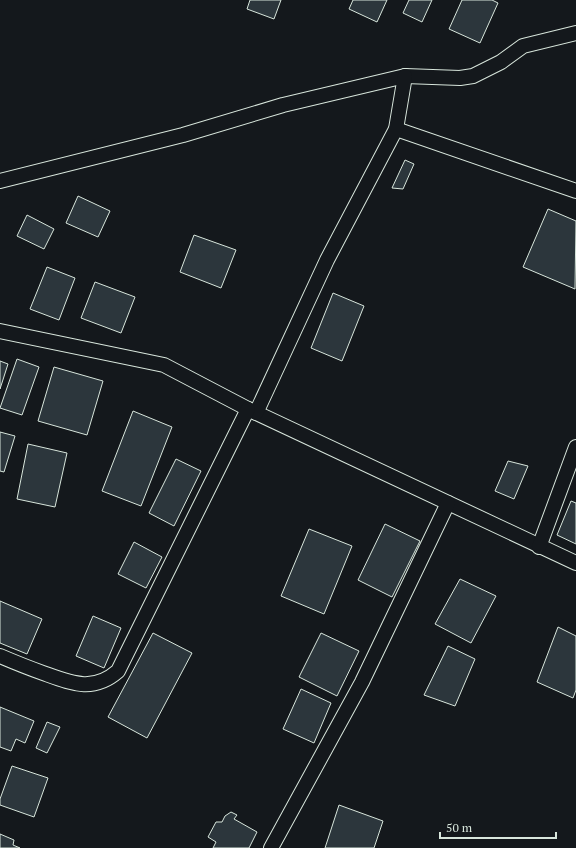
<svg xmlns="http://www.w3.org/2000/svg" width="576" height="848" font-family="'PT Serif',serif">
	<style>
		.building { fill: #2c363c; stroke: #d8e6dc }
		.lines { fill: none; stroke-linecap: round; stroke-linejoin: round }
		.minor-casing { stroke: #d8e6dc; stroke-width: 16 }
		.minor { stroke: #14181c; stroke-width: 14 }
	</style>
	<rect width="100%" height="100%" fill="#14181c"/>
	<!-- building -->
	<g class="building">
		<polygon points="250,0 281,0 274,19 247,9"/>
		<polygon points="353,0 387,0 377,22 349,9"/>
		<polygon points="409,0 432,0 422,22 403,13"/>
		<polygon points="462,0 492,0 498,3 480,43 449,29"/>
		<polygon points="405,160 414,164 403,189 392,188"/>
		<polygon points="78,196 110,211 98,237 66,223"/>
		<polygon points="548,209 576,221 575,289 523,267"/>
		<polygon points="27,215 54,229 44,249 17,236"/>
		<polygon points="194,235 236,250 221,288 180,272"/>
		<polygon points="47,267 75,278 59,320 30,309"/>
		<polygon points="95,282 135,297 121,333 81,318"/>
		<polygon points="333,293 364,306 342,361 311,348"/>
		<polygon points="17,359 39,367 22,415 0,408"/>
		<polygon points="0,361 8,364 0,389"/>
		<polygon points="54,367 103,381 87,435 38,421"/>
		<polygon points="133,411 172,427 141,506 102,491"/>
		<polygon points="0,432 15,436 4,472 0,471"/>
		<polygon points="28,444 67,453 55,507 17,499"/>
		<polygon points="176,459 201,471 174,526 149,513"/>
		<polygon points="508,461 528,466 514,499 495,491"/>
		<polygon points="571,501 576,503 576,544 557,535"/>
		<polygon points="385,524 420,541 392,597 358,580"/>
		<polygon points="309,529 352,546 324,614 281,596"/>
		<polygon points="134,542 162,557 146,588 118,574"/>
		<polygon points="460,579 496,596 471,643 435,624"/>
		<polygon points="0,601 42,619 27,654 0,643"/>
		<polygon points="93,616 121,628 104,668 76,656"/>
		<polygon points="558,627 576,636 576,690 573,698 537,682"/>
		<polygon points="153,633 192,653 147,738 108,717"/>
		<polygon points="321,633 359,651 337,696 299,677"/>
		<polygon points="448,646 475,659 455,706 424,695"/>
		<polygon points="301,689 331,703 314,743 283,729"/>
		<polygon points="0,707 34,721 25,743 16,739 11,751 0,747"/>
		<polygon points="47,722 60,727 47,753 36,748"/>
		<polygon points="12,766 48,778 34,817 0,805 0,799"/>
		<polygon points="339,805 383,821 374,848 325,848"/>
		<polygon points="231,812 237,815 234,819 257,832 249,848 213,848 216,842 208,837 216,822 222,822 225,816"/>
		<polygon points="0,834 14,840 13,845 20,848 0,848"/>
	</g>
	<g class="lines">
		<!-- minor casing -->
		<g class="minor-casing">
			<g id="minor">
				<polyline points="396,129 576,191"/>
				<polyline points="0,181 183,135 283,105 405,76 460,78 473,76 501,62 523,46 576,33"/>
				<polyline points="0,331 164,365 248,409 576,563"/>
				<polyline points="256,413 327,260 396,129 405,76"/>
				<polyline points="539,547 576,447"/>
				<path d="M0 656C14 662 29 668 43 673 71 683 93 693 118 671L248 409"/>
				<polyline points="271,848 362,682 448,503"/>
			</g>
		</g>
		<!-- minor -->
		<use href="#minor" class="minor"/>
	</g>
	<!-- scale -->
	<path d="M440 832v6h116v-6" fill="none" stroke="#d8e6dc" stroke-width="2"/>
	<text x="446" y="832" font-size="12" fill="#d8e6dc" stroke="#14181c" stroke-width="3" paint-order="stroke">50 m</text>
</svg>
